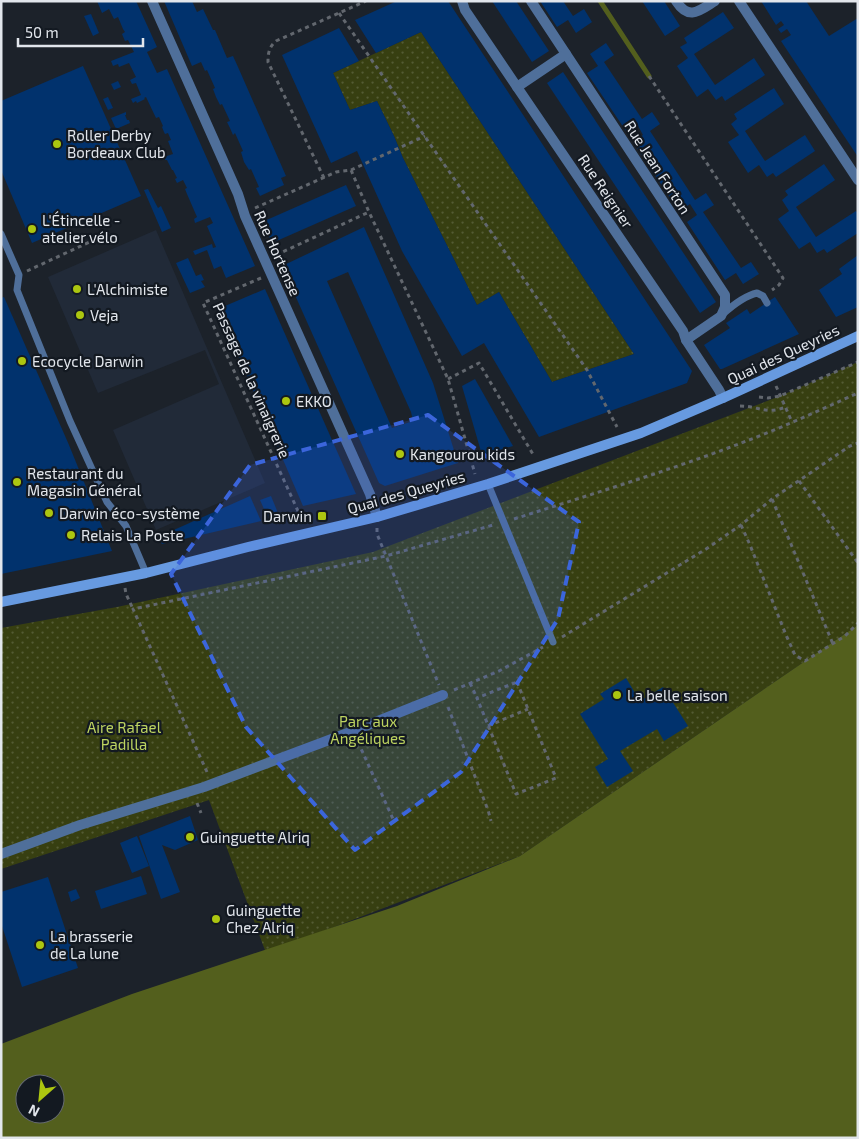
<svg xmlns="http://www.w3.org/2000/svg" width="859" height="1139" font-family="'Exo 2',sans-serif">
	<style>
		.built { fill: #212a38 }
		.park { fill: url(#park-dots) }
		.water { fill: #535f1d; fill-rule: evenodd }
		.lines { fill: none; stroke-linecap: round; stroke-linejoin: round }
		.stream { stroke: #535f1d; stroke-width: 5 }
		.building { fill: #01326d; fill-rule: evenodd }
		.path { stroke: #62676e; stroke-width: 3; stroke-dasharray: 4 4; stroke-linecap: butt }
		.service { stroke: #4f6f9a; stroke-width: 7 }
		.minor { stroke: #4f6f9a; stroke-width: 10 }
		.secondary { stroke: #679ae0; stroke-width: 10 }
		.marked { fill: #3b65db; fill-opacity: 0.2; stroke: #3b65db; stroke-width: 4; stroke-dasharray: 10 6; stroke-linejoin: round }
		.poi-dot { fill: #acc610; stroke: #131921; stroke-width: 2 }
		.labels { text-anchor: middle; dominant-baseline: central; stroke-width: 4.5; stroke-linejoin: round; paint-order: stroke }
		.poi-label { font-size: 15px; fill: #e2e6ec; stroke: #131921; text-anchor: start }
		.street-label { font-size: 15px; fill: #e2e6ec; stroke: #131921 }
		.park-label { font-size: 15px; fill: #bdd360; stroke: #131921 }
	</style>
	<defs>
		<pattern id="park-dots" width="8" height="8" patternUnits="userSpaceOnUse" patternTransform="scale(1.25)"><rect width="8" height="8" fill="#373f11"/><path d="M2 2h.1M6 6h.1" fill="none" stroke="#545b34" stroke-width="1.8" stroke-linecap="round"/></pattern>
	</defs>
	<rect width="100%" height="100%" fill="#1c222a"/>
	<!-- built -->
	<polygon class="built" points="156,230 265,483 156,530 113,430 219,384 205,350 98,393 48,277"/>
	<!-- park -->
	<g class="park">
		<polygon points="421,32 634,354 552,382 499,292 477,305 403,158 394,136 377,101 350,110 333,73"/>
		<polygon points="858,362 858,625 520,856 266,953 209,800 1,869 1,628 117,607 373,552 780,396"/>
	</g>
	<!-- water -->
	<path class="water" d="M858 625V1138H1V1044L132 994 397 906 520 856ZM25 1084H55V1114H25Z"/>
	<g class="lines">
		<!-- stream -->
		<polyline class="stream" points="600,1 649,76"/>
	</g>
	<!-- building -->
	<g class="building">
		<polygon points="97,1 136,1 157,47 147,52 157,73 167,69 255,266 226,278 221,266 214,269 207,250 195,255 193,251 212,244 213,248 216,247 207,226 213,223 210,217 195,223 194,219 197,217 187,194 185,189 187,188 183,180 177,183 175,179 177,178 173,170 172,170 167,160 165,160 164,157 173,154 168,141 171,140 168,133 165,134 164,132 162,127 163,126 159,117 156,118 146,97 144,98 145,99 137,103 136,101 133,103 131,99 141,95 136,83 132,84 130,80 136,77 129,63 119,67 118,64 113,66 111,61 134,52 128,40 125,41 122,34 125,32 123,29 118,17 114,19 109,9 102,13"/>
		<polygon points="164,1 192,1 197,12 203,9 213,30 215,30 227,58 233,56 238,67 286,176 281,178 284,185 260,196 256,188 259,187 251,169 249,170 244,162 241,152 243,151 235,133 233,135 230,128 227,122 230,121 222,104 220,105 216,97 213,89 215,88 207,70 205,71 201,62 192,66"/>
		<polygon points="397,1 448,1 692,371 687,383 539,437 484,343 462,356 402,251 357,151 331,163 282,55 339,28 359,61 333,73 350,110 377,101 394,136 403,158 477,305 499,292 552,382 634,354 421,32 376,53 355,20"/>
		<polygon points="492,1 516,1 549,51 532,62"/>
		<polygon points="540,1 563,1 573,16 584,9 592,22 576,33 568,20 557,27"/>
		<polygon points="642,1 664,1 680,26 665,36"/>
		<polygon points="761,1 806,1 829,36 858,18 858,157 781,41 791,35 787,29 781,33 778,29 784,25 781,21 776,25"/>
		<polygon points="723,12 734,28 694,54 715,85 754,58 765,75 725,101 722,96 716,100 708,89 697,97 677,66 688,58 680,47 687,43 684,38"/>
		<polygon points="91,14 99,33 93,36 84,16"/>
		<polygon points="606,43 614,55 604,62 642,119 652,112 660,124 650,131 695,200 706,193 714,205 703,212 741,268 751,262 759,274 743,284 736,273 725,280 687,222 697,215 690,204 679,211 633,142 643,135 637,124 626,131 587,73 598,66 590,54"/>
		<polygon points="83,66 141,196 32,243 1,170 1,101"/>
		<polygon points="563,72 716,302 700,313 547,83"/>
		<polygon points="118,81 121,87 114,90 111,84"/>
		<polygon points="774,88 784,104 745,131 765,161 805,135 815,151 776,177 773,173 767,177 759,165 748,173 728,142 739,135 731,124 737,119 734,114"/>
		<polygon points="108,97 113,108 108,110 103,99"/>
		<polygon points="126,112 126,115 125,115 127,120 129,120 130,123 116,129 111,118"/>
		<polygon points="824,164 835,180 796,207 816,237 856,211 858,214 858,233 827,253 824,249 817,253 810,242 799,249 778,219 789,211 782,200 788,195 785,191"/>
		<polygon points="346,185 356,206 272,243 262,222"/>
		<polygon points="148,189 158,208 161,206 171,228 162,232 144,190"/>
		<path d="M364 227 433 383 458 463 385 486 379 483 282 266ZM348 272 411 412 413 421 392 428 327 281Z"/>
		<polygon points="858,255 858,307 836,317 819,290 842,274 839,269"/>
		<polygon points="188,258 196,276 201,274 204,280 201,281 205,287 190,293 176,263"/>
		<polygon points="265,289 356,494 303,506 218,309"/>
		<polygon points="4,297 69,445 112,551 1,574 1,298"/>
		<polygon points="775,297 799,334 722,369 720,369 704,345 730,328 726,323 747,309 750,314"/>
		<polygon points="475,379 513,446 482,455 462,386"/>
		<polygon points="250,496 261,521 162,544 158,537"/>
		<polygon points="271,496 278,513 267,516 260,500"/>
		<polygon points="626,678 640,701 663,687 688,726 664,741 657,729 620,751 633,771 607,787 595,767 608,759 580,714 604,699 600,694"/>
		<polygon points="190,816 198,840 175,850 162,845 180,892 161,899 139,836"/>
		<polygon points="137,836 149,866 132,873 120,843"/>
		<polygon points="141,876 147,894 101,909 95,891"/>
		<polygon points="48,877 78,968 22,987 1,923 1,892"/>
		<polygon points="76,889 80,898 71,902 68,892"/>
	</g>
	<g class="lines">
		<!-- path -->
		<g class="path">
			<polyline points="339,13 587,370 617,427"/>
			<polyline points="649,76 783,278 779,285 772,290"/>
			<polyline points="351,170 425,136"/>
			<path d="M324 178 268 62C268 53 269 47 276 41L366 1"/>
			<polyline points="255,208 336,172 351,170 369,212 448,379 475,474"/>
			<polyline points="276,255 369,212"/>
			<polyline points="27,271 109,233"/>
			<polyline points="261,278 203,303 303,522"/>
			<polyline points="448,379 479,363 534,456"/>
			<polyline points="776,386 792,422"/>
			<polyline points="759,397 768,398 780,396 858,362"/>
			<path d="M740 406C758 406 766 415 786 407"/>
			<polyline points="799,481 858,563"/>
			<polyline points="772,499 833,644"/>
			<path d="M514 519C592 494 672 470 749 440 786 426 822 409 858 393"/>
			<polyline points="741,525 750,545 786,635 795,655 805,661 845,636 858,623"/>
			<polyline points="377,528 377,534 439,685"/>
			<polyline points="125,588 126,594 133,609"/>
			<polyline points="562,637 706,549 741,525 772,499 850,446 858,443"/>
			<polygon points="517,682 556,778 516,794 477,698"/>
			<polyline points="470,683 477,698"/>
			<polyline points="454,690 499,671 543,647"/>
			<polyline points="448,707 488,810 491,821"/>
			<polyline points="488,726 528,709"/>
			<polyline points="358,742 393,819"/>
			<polyline points="207,772 133,609 386,556 493,525"/>
			<polyline points="197,803 201,813"/>
		</g>
		<!-- service -->
		<g class="service">
			<polyline points="1,234 19,275 17,290 70,421 107,502 126,526 146,573"/>
			<path d="M723 314C733 305 744 296 757 293L763 296 767 303"/>
			<polyline points="488,484 553,642"/>
		</g>
		<!-- minor -->
		<g class="minor">
			<polyline points="152,1 238,194 245,216 370,494 377,517"/>
			<polyline points="462,1 465,10 517,87 683,331 686,340 719,390 723,398"/>
			<polyline points="531,1 725,295 725,307 721,316 686,340"/>
			<path d="M676 1C689 21 699 11 715 1"/>
			<polyline points="739,1 858,180"/>
			<polyline points="517,87 566,54"/>
			<polyline points="1,854 80,825 204,787 353,731 443,695"/>
		</g>
		<!-- secondary -->
		<polyline class="secondary" points="1,602 146,573 248,547 377,517 488,484 641,433 723,398 858,336"/>
	</g>
	<!-- marked area -->
	<path class="marked" d="M428 415 579 522 558 619 461 772 355 850 246 727 171 574 250 465Z"/>
	<!-- markers -->
	<g class="poi-dot">
		<circle cx="57" cy="144" r="5"/>
		<circle cx="32" cy="229" r="5"/>
		<circle cx="77" cy="289" r="5"/>
		<circle cx="80" cy="315" r="5"/>
		<circle cx="22" cy="361" r="5"/>
		<circle cx="286" cy="401" r="5"/>
		<circle cx="400" cy="454" r="5"/>
		<circle cx="17" cy="482" r="5"/>
		<circle cx="49" cy="513" r="5"/>
		<rect x="317" y="511" width="10" height="10" rx="2.5"/>
		<circle cx="71" cy="535" r="5"/>
		<circle cx="617" cy="695" r="5"/>
		<circle cx="190" cy="837" r="5"/>
		<circle cx="216" cy="919" r="5"/>
		<circle cx="40" cy="945" r="5"/>
	</g>
	<g class="labels">
		<!-- poi labels -->
		<g class="poi-label">
			<text x="67" y="135">Roller Derby<tspan x="67" dy="17">Bordeaux Club</tspan></text>
			<text x="42" y="220">L'Étincelle -<tspan x="42" dy="17">atelier vélo</tspan></text>
			<text x="87" y="289">L'Alchimiste</text>
			<text x="90" y="315">Veja</text>
			<text x="32" y="361">Ecocycle Darwin</text>
			<text x="296" y="401">EKKO</text>
			<text x="410" y="454">Kangourou kids</text>
			<text x="27" y="473">Restaurant du<tspan x="27" dy="17">Magasin Général</tspan></text>
			<text x="59" y="513">Darwin éco-système</text>
			<text x="312" y="516" text-anchor="end">Darwin</text>
			<text x="81" y="535">Relais La Poste</text>
			<text x="627" y="695">La belle saison</text>
			<text x="200" y="837">Guinguette Alriq</text>
			<text x="226" y="910">Guinguette<tspan x="226" dy="17">Chez Alriq</tspan></text>
			<text x="50" y="936">La brasserie<tspan x="50" dy="17">de La lune</tspan></text>
		</g>
		<!-- street labels -->
		<g class="street-label">
			<text transform="translate(658 167) rotate(57)">Rue Jean Forton</text>
			<text transform="translate(606 191) rotate(56)">Rue Reignier</text>
			<text transform="translate(278 253) rotate(66)">Rue Hortense</text>
			<text transform="translate(783 354) rotate(-25)">Quai des Queyries</text>
			<text transform="translate(252 380) rotate(66)">Passage de la vinaigrerie</text>
			<text transform="translate(406 492) rotate(-16)">Quai des Queyries</text>
		</g>
		<!-- park labels -->
		<g class="park-label">
			<text x="368" y="721">Parc aux<tspan x="368" dy="17">Angéliques</tspan></text>
			<text x="124" y="727">Aire Rafael<tspan x="124" dy="17">Padilla</tspan></text>
		</g>
	</g>
	<!-- border -->
	<rect width="859" height="1139" fill="none" stroke="#e2e6ec" stroke-width="5"/>
	<!-- north arrow -->
	<g transform="translate(40 1099) rotate(207)"><circle r="24" fill="#131921" stroke="#666b72"/>
	<path d="M0-4L9 19L0 12L-9 19Z" fill="#acc610"/>
	<text y="-8" font-size="14" font-weight="bold" text-anchor="middle" fill="#e2e6ec">N</text>
	</g>
	<!-- scale -->
	<path d="M18 38v8h125v-8" fill="none" stroke="#e2e6ec" stroke-width="2.5"/>
	<text x="25" y="38" font-size="15" fill="#e2e6ec" stroke="#131921" stroke-width="4" paint-order="stroke">50 m</text>
</svg>
